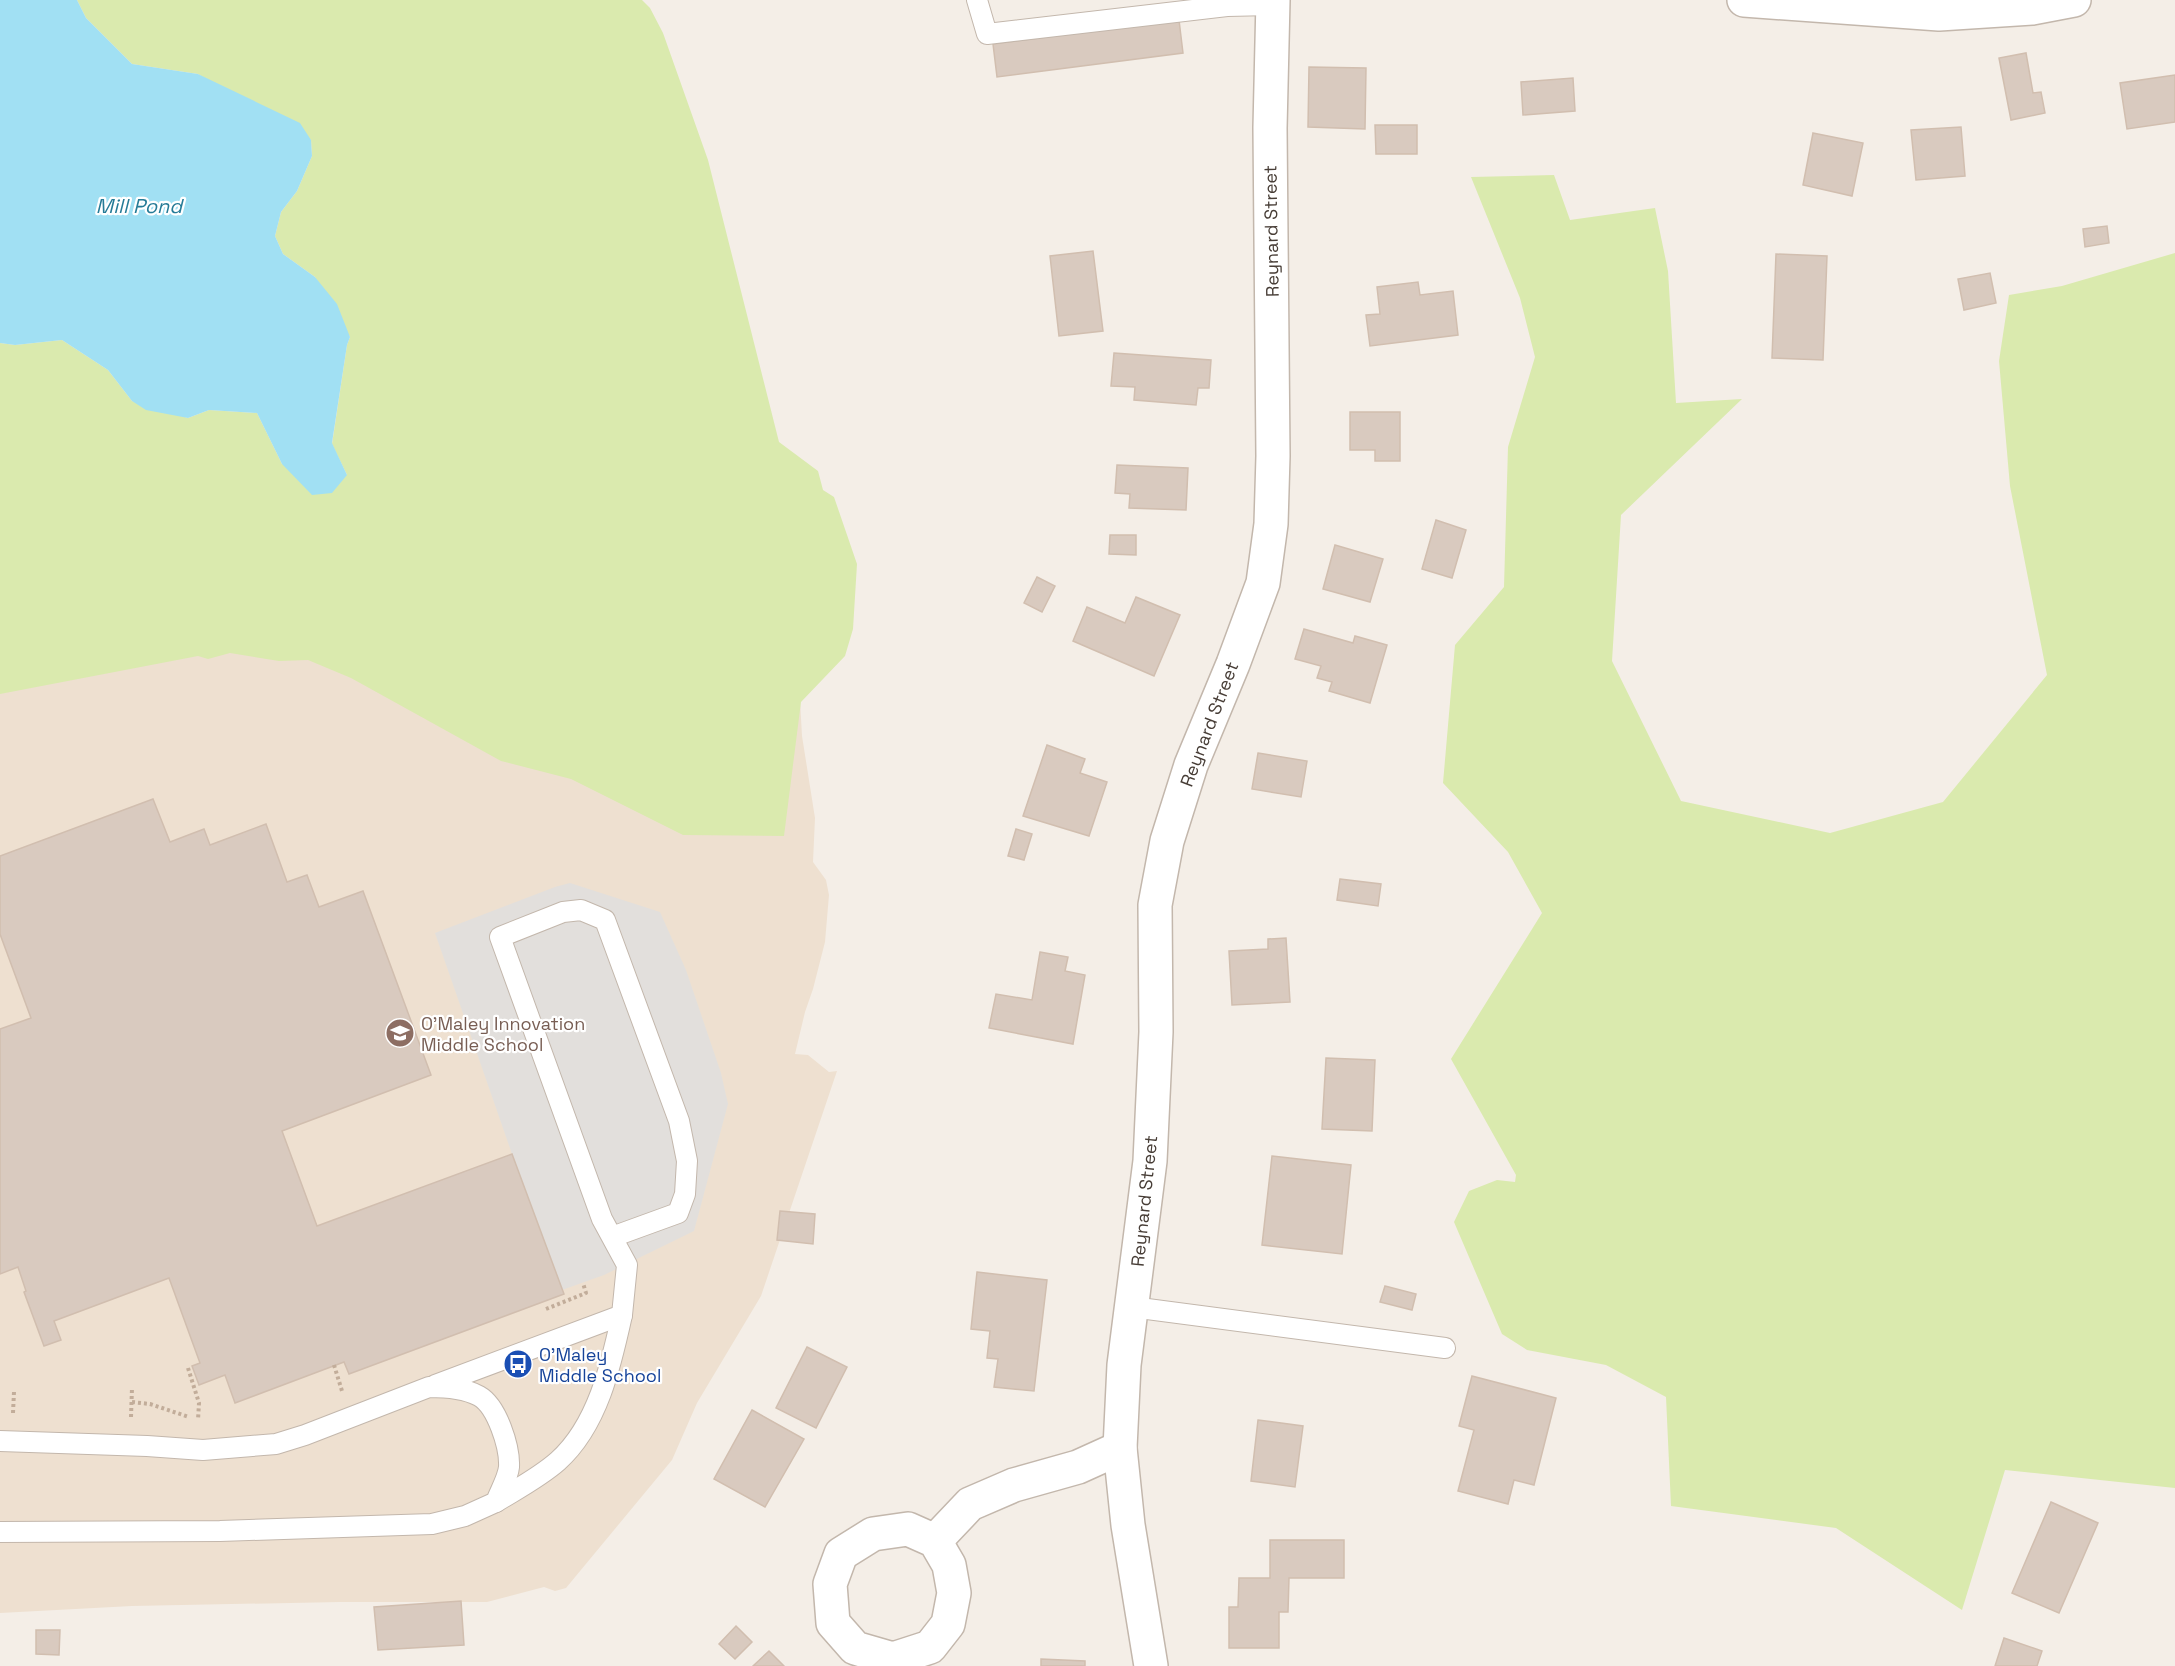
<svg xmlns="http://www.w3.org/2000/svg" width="2175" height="1666" font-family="'Space Grotesk',sans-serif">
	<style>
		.education { fill: #eee0d0 }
		.green { fill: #daeaae }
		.parking { fill: #e2dfdc }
		.water { fill: #a1e0f3 }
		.building { fill: #d9cabf; stroke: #d1beaf; stroke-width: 1.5 }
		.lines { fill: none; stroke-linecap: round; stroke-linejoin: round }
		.service-casing { stroke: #c3b7ac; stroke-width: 22 }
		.minor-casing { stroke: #c3b7ac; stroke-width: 36 }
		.path { stroke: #c2ad9a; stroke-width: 4; stroke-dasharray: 3 3; stroke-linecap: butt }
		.service { stroke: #fff; stroke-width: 20 }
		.minor { stroke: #fff; stroke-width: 33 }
		.labels { text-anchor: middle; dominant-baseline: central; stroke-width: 4.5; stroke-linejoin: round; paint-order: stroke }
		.street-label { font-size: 18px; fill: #473d36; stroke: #fff }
		.education-label { font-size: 18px; fill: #785e54; stroke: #fff; text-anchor: start }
		.transit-label { font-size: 18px; fill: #164399; stroke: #fff; text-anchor: start }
		.water-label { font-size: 20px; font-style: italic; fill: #257b97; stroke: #fff }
	</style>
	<rect width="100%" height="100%" fill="#f4eee7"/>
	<!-- education -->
	<polygon class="education" points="0,453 800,700 802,736 815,818 813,862 826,880 829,895 825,942 813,989 805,1012 795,1054 808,1055 829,1072 837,1071 761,1296 697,1403 672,1460 566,1588 555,1591 544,1587 487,1602 340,1602 132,1606 0,1613"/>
	<!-- green -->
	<g class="green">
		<polygon points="77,0 642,0 650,8 663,33 708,160 779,442 818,471 823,490 834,497 857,564 853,629 845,656 801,702 784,836 683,835 571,779 501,761 351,678 308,660 279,661 230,653 208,659 198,656 0,694 0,343 15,345 62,340 108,370 132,401 188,418 209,410 257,413 282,464 347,475 332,444 347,345 350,337 315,277 283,254 275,236 281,212 297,191 312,156 311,140 198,74 132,64 86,18"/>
		<polygon points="1554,175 1570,220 1655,208 1668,271 1676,403 1742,399 1621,515 1612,661 1681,801 1830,833 1943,802 2047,675 2010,486 1999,361 2009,295 2062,286 2175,253 2175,1488 2005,1470 1962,1610 1836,1528 1671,1506 1666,1397 1606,1365 1527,1350 1502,1334 1454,1222 1469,1191 1497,1180 1515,1182 1516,1175 1451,1059 1542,913 1508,852 1443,783 1455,645 1504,587 1508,447 1535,357 1520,298 1471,177"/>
	</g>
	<!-- parking -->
	<polygon class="parking" points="570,883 660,912 686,970 721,1073 728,1104 694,1231 604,1275 562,1290 512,1154 435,933 555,887"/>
	<!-- water -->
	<polygon class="water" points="0,0 77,0 86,18 132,64 198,74 300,123 311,140 312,156 297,191 281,212 275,236 283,254 315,277 337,304 350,337 347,345 332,443 347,475 332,493 312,495 282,464 257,413 209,410 188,418 146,410 132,401 108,370 62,340 15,345 0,343"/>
	<!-- building -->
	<g class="building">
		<polygon points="1179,20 1183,53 997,77 993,44"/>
		<polygon points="2026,53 2033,93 2041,92 2045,113 2011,120 1999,58"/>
		<polygon points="1309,67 1366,68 1365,129 1308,127"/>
		<polygon points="2175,75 2175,122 2127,129 2120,83"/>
		<polygon points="1573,78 1575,111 1523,115 1521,82"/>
		<polygon points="1375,125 1417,125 1417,154 1376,154"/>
		<polygon points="1961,127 1965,176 1916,180 1911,130"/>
		<polygon points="1813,133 1863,143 1852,196 1803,185"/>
		<polygon points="2107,226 2109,243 2085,247 2083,229"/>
		<polygon points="1093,251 1103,331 1059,336 1050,256"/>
		<polygon points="1776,254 1827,256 1823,360 1772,358"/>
		<polygon points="1990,273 1996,303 1964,310 1958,279"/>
		<polygon points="1418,282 1420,295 1453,291 1458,335 1370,346 1366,315 1380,314 1377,287"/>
		<polygon points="1114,353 1211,360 1209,388 1198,388 1196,405 1134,400 1135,387 1111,386"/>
		<polygon points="1350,412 1400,412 1400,461 1375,461 1375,450 1350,450"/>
		<polygon points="1117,465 1188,468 1186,510 1129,508 1130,494 1115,493"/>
		<polygon points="1436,520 1466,530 1452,578 1422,569"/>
		<polygon points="1110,535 1136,535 1136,555 1109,554"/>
		<polygon points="1335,545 1383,559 1370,602 1323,589"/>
		<polygon points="1037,577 1055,586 1042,612 1024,603"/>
		<polygon points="1136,597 1180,615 1154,676 1073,641 1087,607 1125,623"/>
		<polygon points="1304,629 1353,643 1355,636 1387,645 1370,703 1329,691 1332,682 1317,678 1321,666 1295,659"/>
		<polygon points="1047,745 1085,759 1080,773 1107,782 1089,836 1023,816"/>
		<polygon points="1258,753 1307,761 1301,797 1252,789"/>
		<polygon points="153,799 170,842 204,829 210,845 266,824 287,882 307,875 319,907 363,891 431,1075 282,1131 317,1226 512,1154 564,1294 349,1374 344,1362 235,1403 225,1375 199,1385 192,1366 200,1363 169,1278 54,1321 61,1340 44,1346 24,1292 26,1291 18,1267 0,1274 0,1029 31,1018 0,934 0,856"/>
		<polygon points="1016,829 1032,834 1024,860 1008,856"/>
		<polygon points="1340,879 1381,884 1378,906 1337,900"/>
		<polygon points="1286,938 1290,1002 1232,1005 1229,951 1268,949 1268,939"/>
		<polygon points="1040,952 1068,957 1065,971 1085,975 1073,1044 989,1028 996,994 1032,1000"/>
		<polygon points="1326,1058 1375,1060 1372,1131 1322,1129"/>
		<polygon points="1272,1156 1351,1165 1342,1254 1262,1245"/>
		<polygon points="780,1211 815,1214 813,1244 777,1240"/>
		<polygon points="977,1272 1047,1280 1034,1391 994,1387 998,1359 987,1358 990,1331 971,1329"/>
		<polygon points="1385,1286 1416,1294 1412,1310 1380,1302"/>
		<polygon points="807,1347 847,1367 816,1428 776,1408"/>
		<polygon points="1472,1376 1556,1398 1534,1485 1514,1480 1508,1504 1458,1491 1474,1430 1459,1426"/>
		<polygon points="752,1410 804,1439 765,1507 714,1479"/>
		<polygon points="1258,1420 1303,1426 1295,1487 1251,1481"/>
		<polygon points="2051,1502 2098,1523 2059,1613 2012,1593"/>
		<polygon points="1270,1540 1344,1540 1344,1578 1289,1578 1288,1612 1279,1612 1279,1648 1229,1648 1229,1607 1238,1607 1239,1578 1270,1578"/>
		<polygon points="461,1601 464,1645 378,1650 374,1607"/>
		<polygon points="736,1626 752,1642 735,1659 719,1644"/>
		<polygon points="36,1630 60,1630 59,1655 36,1654"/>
		<polygon points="2004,1638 2042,1651 2037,1666 1995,1666"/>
		<polygon points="769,1651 784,1666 753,1666"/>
		<polygon points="1041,1659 1085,1661 1085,1666 1041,1666"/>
	</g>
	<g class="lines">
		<!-- service casing -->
		<g class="service-casing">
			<g id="service">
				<polyline points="977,0 987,34 1227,6 1273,5"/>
				<polyline points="1132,1307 1445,1348"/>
				<polyline points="435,1385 622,1315 627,1265 602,1219 500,937 563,912 581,910 605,920 679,1121 687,1161 685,1194 678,1213 612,1237"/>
				<path d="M0 1441 147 1446 203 1450 276 1444 305 1435 429 1387C446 1387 464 1388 479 1396 497 1406 510 1447 509 1467 508 1478 500 1491 496 1502L465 1516 432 1524 220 1531 0 1532"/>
				<path d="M496 1502C517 1489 540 1477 558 1461 598 1425 611 1365 622 1315"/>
			</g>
		</g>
		<!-- minor casing -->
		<g class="minor-casing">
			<g id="minor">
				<polyline points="1744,0 1939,14 2032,8 2074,0"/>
				<polygon points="908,1529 935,1541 949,1565 954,1593 948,1624 930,1647 893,1659 855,1648 833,1623 830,1584 841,1554 873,1534"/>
				<polyline points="935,1541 970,1504 1014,1485 1078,1467 1120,1448"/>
				<polyline points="1151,1666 1128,1525 1120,1448 1124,1365 1150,1161 1156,1032 1155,905 1167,841 1191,765 1233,664 1263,583 1271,524 1273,456 1270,128 1273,0"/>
			</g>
		</g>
		<!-- path -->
		<g class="path">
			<polyline points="546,1309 586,1293 583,1283"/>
			<polyline points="334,1365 342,1391"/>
			<polyline points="188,1368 199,1403 198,1420"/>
			<polyline points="132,1402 150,1404 189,1417"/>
			<polyline points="13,1413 14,1392"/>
			<polyline points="131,1417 132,1388"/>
		</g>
		<!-- service -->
		<use href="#service" class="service"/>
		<!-- minor -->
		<use href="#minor" class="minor"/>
	</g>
	<!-- icons -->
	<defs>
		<g id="school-disc" transform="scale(1.5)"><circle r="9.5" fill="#8d6e63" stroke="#fff"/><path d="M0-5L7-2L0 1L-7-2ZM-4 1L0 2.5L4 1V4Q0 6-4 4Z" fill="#fff"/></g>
		<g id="bus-disc" transform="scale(1.5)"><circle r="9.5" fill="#1a4fb4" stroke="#fff"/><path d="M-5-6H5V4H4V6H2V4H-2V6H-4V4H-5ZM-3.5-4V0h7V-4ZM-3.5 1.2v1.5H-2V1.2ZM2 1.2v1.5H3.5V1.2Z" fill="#fff"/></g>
	</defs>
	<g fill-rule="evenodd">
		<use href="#school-disc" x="400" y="1033"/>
		<use href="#bus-disc" x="518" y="1364"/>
	</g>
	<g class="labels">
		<!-- street labels -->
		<g class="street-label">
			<text transform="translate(1271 231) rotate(-91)">Reynard Street</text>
			<text transform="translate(1209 724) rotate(-69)">Reynard Street</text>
			<text transform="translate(1144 1201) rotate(-84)">Reynard Street</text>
		</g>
		<!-- education labels -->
		<g class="education-label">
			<text x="421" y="1023">O'Maley Innovation<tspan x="421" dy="21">Middle School</tspan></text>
		</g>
		<!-- transit labels -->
		<g class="transit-label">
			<text x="539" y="1354">O'Maley<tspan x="539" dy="21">Middle School</tspan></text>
		</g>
		<!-- water labels -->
		<g class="water-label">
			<text x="139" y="206">Mill Pond</text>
		</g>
	</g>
</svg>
